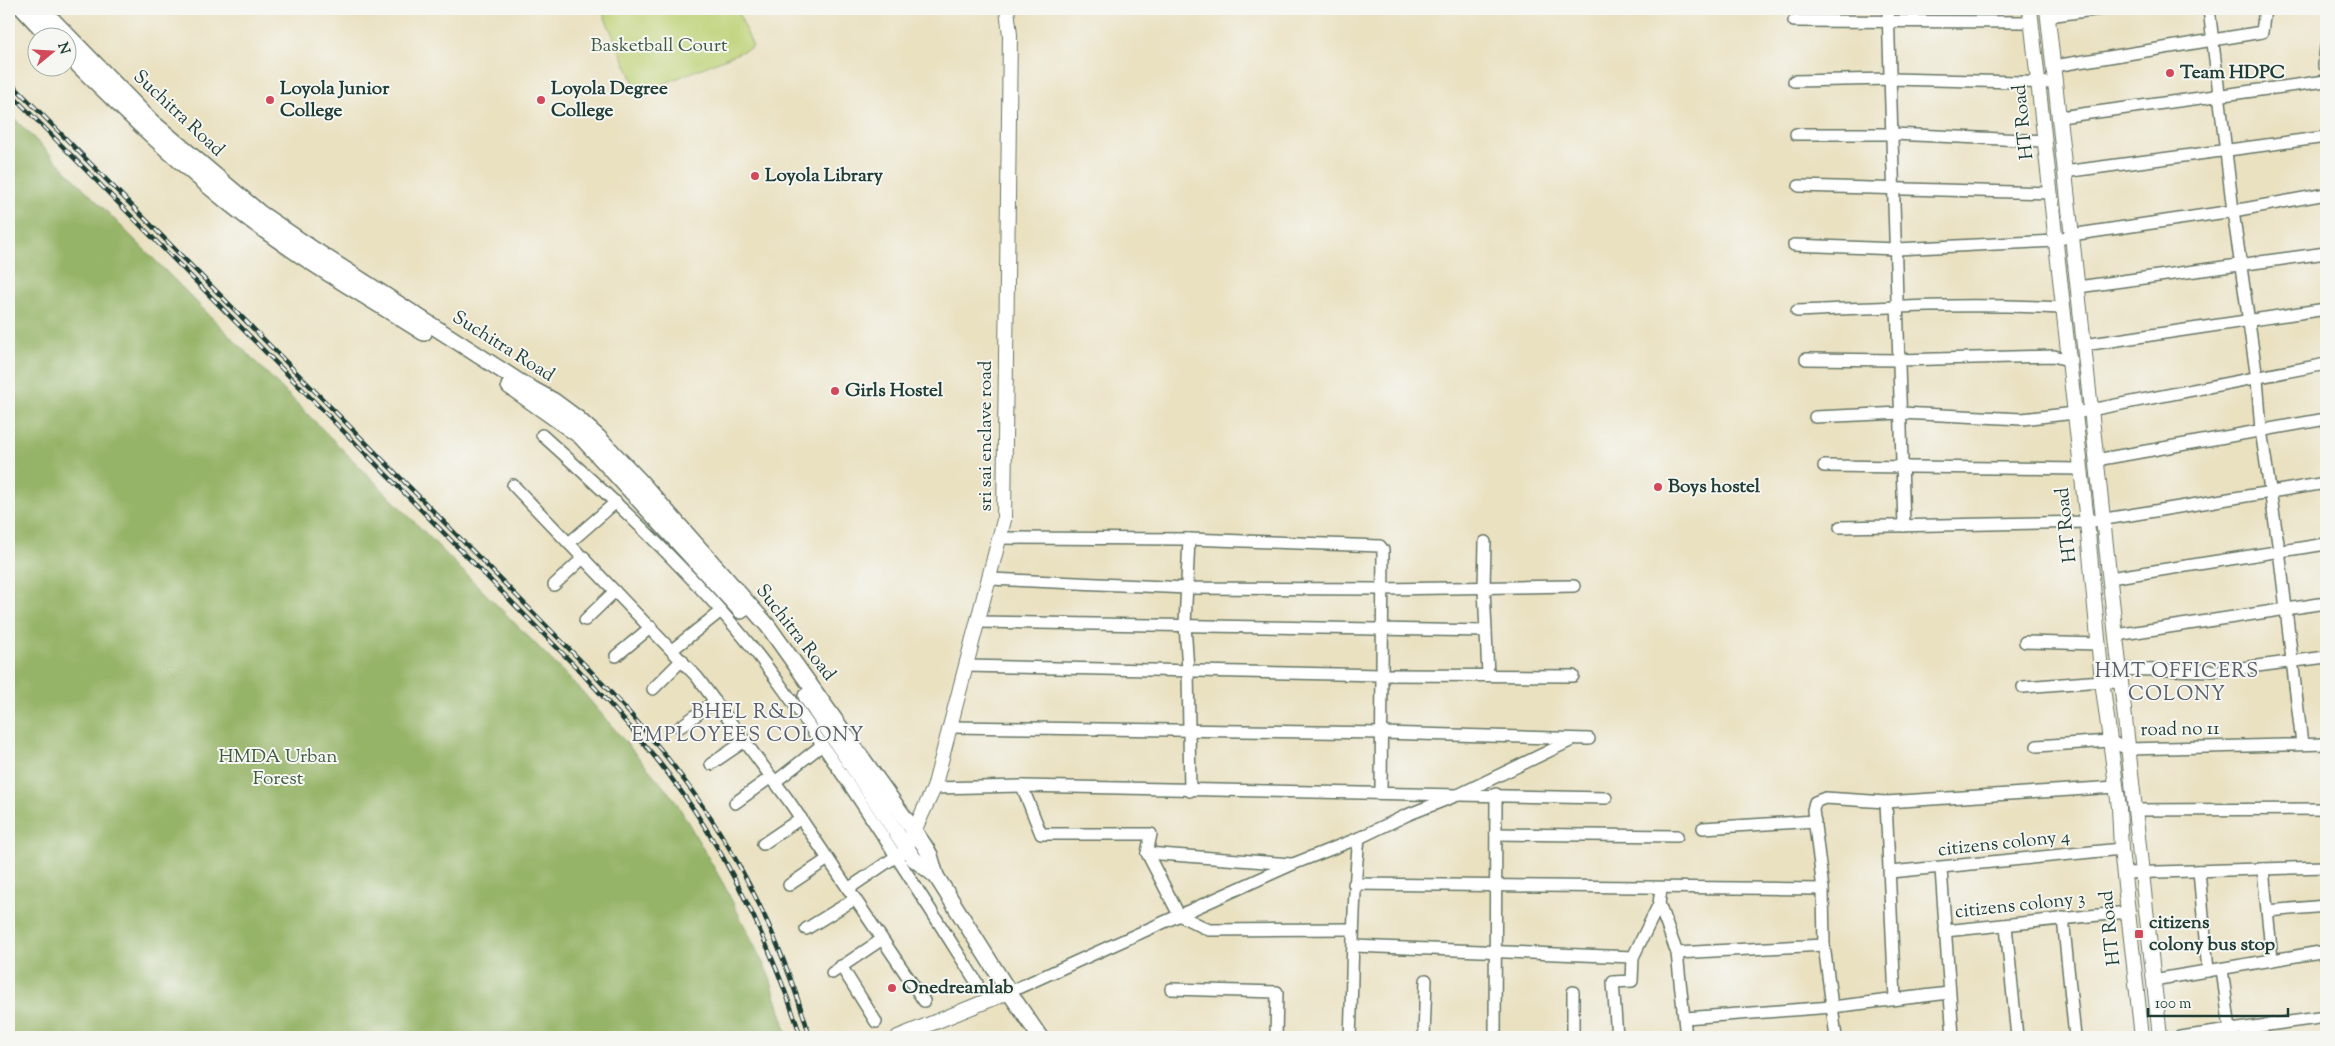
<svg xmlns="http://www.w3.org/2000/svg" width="2335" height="1046" font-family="'Sorts Mill Goudy',serif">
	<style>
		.green { fill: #bdd276; stroke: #6e8855 }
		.forest { fill: #96b467; stroke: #5a784e }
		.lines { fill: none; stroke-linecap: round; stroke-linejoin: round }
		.minor-casing { stroke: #667665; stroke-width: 14 }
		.tertiary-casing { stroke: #667665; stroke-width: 16 }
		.secondary-casing { stroke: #667665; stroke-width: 18 }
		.minor { stroke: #fff; stroke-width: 11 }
		.tertiary { stroke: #fff; stroke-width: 14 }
		.secondary { stroke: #fff; stroke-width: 15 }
		.rail-casing { stroke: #1f3d34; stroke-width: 4.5 }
		.rail { stroke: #f6f6f2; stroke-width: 2.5; stroke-dasharray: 8; stroke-linecap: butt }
		.poi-dot { fill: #d1495b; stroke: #f6f6f2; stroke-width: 2 }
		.labels { text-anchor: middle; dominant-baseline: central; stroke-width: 4; stroke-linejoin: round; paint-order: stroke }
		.park-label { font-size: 19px; fill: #3f5b41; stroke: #f6f6f2 }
		.poi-label { font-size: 19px; font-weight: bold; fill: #1f3d34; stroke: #f6f6f2; text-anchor: start }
		.street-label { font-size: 19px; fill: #1f3d34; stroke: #f6f6f2 }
		.neighbourhood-label { font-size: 20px; letter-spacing: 1px; fill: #5a606b; stroke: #f6f6f2 }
	</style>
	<rect width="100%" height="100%" fill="#f6f6f2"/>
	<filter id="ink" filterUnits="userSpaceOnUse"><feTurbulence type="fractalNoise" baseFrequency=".02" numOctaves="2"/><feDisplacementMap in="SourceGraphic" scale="10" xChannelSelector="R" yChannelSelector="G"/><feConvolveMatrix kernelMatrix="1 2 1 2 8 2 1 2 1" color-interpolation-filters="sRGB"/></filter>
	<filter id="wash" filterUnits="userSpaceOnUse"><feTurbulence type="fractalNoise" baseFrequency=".0096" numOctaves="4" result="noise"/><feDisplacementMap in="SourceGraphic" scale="20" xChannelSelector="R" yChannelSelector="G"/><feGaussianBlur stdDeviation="1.12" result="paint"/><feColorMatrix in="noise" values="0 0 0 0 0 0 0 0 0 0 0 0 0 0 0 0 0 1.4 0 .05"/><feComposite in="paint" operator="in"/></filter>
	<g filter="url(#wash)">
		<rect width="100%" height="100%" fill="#eae1c1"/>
		<!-- green -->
		<polygon class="green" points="601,9 737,9 753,47 639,94"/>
		<!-- forest -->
		<polygon class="forest" points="9,113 581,690 675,800 724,885 769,975 788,1037 9,1037"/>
	</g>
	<g filter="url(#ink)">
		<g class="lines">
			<!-- minor casing -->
			<g class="minor-casing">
				<g id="minor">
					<polyline points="1888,9 1904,526"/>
					<polyline points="2209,9 2233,211 2257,379 2261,430 2279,550 2302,744"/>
					<polyline points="2048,16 2101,9"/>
					<polyline points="1794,21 2031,22"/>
					<polyline points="2324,65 2326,47"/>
					<polyline points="2054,66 2262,32 2265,9"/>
					<polyline points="1794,81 1891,79 2056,83"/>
					<polyline points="2060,117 2326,81"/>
					<polyline points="1796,134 1893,134 2045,141"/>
					<polyline points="2064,172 2326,137"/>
					<polyline points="1799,186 2050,193"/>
					<polyline points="1794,245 1897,249 2055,241 2071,235 2233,211 2326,194"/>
					<polyline points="2078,287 2326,253"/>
					<path d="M1797 311C1885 307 1974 303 2062 308"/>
					<polyline points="2084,345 2326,309"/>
					<polyline points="1806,359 1899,360 2054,356 2068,360"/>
					<polyline points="1815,417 1901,413 2022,419 2075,413 2326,364"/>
					<path d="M542 435C610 496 676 558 735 627 771 669 802 715 833 761 883 834 930 909 977 983"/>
					<polyline points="2096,460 2326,419"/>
					<polyline points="1824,466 2080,469"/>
					<polyline points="513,485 697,677 789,801 924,1001"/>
					<polyline points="1840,527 2087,522 2326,483"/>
					<polyline points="999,538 1189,539 1380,546 1383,550 1381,793"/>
					<polyline points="1189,539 1185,625 1188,670 1190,791"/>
					<polyline points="1485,542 1484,588 1488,675"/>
					<polyline points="569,543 616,502"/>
					<polyline points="2110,578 2326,544"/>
					<polyline points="990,579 1187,588 1382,589 1574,586"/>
					<polyline points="554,585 584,557"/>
					<polyline points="585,620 615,591"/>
					<polyline points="978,622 1486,631"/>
					<polyline points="2116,635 2326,603"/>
					<polyline points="2025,642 2099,644"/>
					<polyline points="672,650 721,611"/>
					<polyline points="616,656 651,627"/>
					<polyline points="966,666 1382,675 1573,676"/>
					<polyline points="2102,669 2219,671 2326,657"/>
					<polyline points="2023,687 2102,681 2120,683"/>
					<polyline points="653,689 682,660"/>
					<polyline points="680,727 715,701"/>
					<polyline points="949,727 1382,733 1589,739"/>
					<polyline points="2037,746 2109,741 2128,749 2326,744"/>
					<polyline points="711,764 745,741"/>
					<polyline points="775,782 822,745"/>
					<polyline points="1022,786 1041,834 1151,834 1147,853 1179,915 1209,930 1353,929"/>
					<polyline points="934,788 1022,786 1606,798"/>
					<polyline points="1886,802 1895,999"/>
					<polyline points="735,803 771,777"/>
					<polyline points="2135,810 2326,809"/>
					<polyline points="1703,828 1815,821"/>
					<polyline points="1496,834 1677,836"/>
					<polyline points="763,844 801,818"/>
					<polyline points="1147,853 1291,864"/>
					<polyline points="1941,869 1953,1037"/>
					<polyline points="2263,869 2272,960"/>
					<polyline points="2199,871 2208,971"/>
					<polyline points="1891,872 2121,849"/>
					<polyline points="2124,873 2326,867"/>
					<polyline points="1354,884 1823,889"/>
					<polyline points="789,885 828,859"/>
					<polyline points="848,889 901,853"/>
					<polyline points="1659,904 1677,953 1686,1037"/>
					<polyline points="2267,911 2326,906"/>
					<polyline points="2063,918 2075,1037"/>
					<polyline points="2006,926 2017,1037"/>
					<polyline points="806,929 855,899"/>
					<polyline points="1945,931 2128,912"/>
					<polyline points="1354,946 1633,957"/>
					<polyline points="1677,953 1824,945"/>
					<polyline points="841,966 876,1022"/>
					<polyline points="2222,969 2230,1030"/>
					<polyline points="832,973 881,940"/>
					<polyline points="2153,980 2326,951"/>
					<polyline points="1171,989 1277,992 1276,1037"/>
					<polyline points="1009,992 1293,864 1359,838 1407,815 1458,795 1570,741"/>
					<polyline points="1685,1018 1832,1007 1949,993"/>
					<path d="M1350 1037C1353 971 1352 904 1359 838"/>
					<polyline points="1424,1037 1426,980"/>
					<polyline points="1495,1037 1496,794"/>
					<polyline points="1573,1037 1573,992"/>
					<polyline points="1617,1037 1613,982 1632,981 1633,957 1659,904 1661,889"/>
					<polyline points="1836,1037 1824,945 1823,889 1813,810 1815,802 1825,798 1886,802 2116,787"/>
					<polyline points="2180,1037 2326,1017"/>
				</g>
			</g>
			<!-- tertiary casing -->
			<g class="tertiary-casing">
				<g id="tertiary">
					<polyline points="2030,9 2087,522 2102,681 2119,807 2121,849 2142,1037"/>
					<polyline points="2047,9 2160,1037"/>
					<polyline points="906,848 934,788 1004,520 1010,35 1007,9"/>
					<polyline points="898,1037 1009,992"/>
				</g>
			</g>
			<!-- secondary casing -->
			<g class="secondary-casing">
				<g id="secondary">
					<polyline points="23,9 50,38"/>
					<polyline points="42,9 152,122 260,213 310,247 523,384 554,401 577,418 598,437 640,481 768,626 924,845 930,855 936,876 1009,992 1040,1037"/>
					<path d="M68 55C120 106 173 158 230 204 290 253 358 291 424 333"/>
					<polyline points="509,386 580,436 741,611"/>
					<polyline points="806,696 914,859 936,876"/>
				</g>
			</g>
			<!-- minor -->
			<use href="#minor" class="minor"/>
			<!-- tertiary -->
			<use href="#tertiary" class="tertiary"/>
			<!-- secondary -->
			<use href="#secondary" class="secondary"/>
			<!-- rail casing -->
			<g class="rail-casing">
				<g id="rail">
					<path d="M9 81 583 663C618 700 654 738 684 780 741 856 783 946 810 1037"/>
					<path d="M9 92 577 668C623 718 669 769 705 827 746 893 777 963 801 1037"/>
				</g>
			</g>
			<!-- rail -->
			<use href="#rail" class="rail"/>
		</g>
	</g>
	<!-- markers -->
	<g class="poi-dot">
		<circle cx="2170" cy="73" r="5"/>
		<circle cx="270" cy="100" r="5"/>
		<circle cx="541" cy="100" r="5"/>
		<circle cx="755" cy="176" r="5"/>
		<circle cx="835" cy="391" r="5"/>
		<circle cx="1658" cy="487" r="5"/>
		<rect x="2134" y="929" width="10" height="10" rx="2.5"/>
		<circle cx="892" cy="988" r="5"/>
	</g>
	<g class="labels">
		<!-- park labels -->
		<g class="park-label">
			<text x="659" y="46">Basketball Court</text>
			<text x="278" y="757">HMDA Urban<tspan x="278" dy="22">Forest</tspan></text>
		</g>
		<!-- poi labels -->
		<g class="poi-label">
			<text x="2180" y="73">Team HDPC</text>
			<text x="280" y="89">Loyola Junior<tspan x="280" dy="22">College</tspan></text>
			<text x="551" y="89">Loyola Degree<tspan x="551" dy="22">College</tspan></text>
			<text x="765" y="176">Loyola Library</text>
			<text x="845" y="391">Girls Hostel</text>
			<text x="1668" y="487">Boys hostel</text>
			<text x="2149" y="923">citizens<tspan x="2149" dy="22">colony bus stop</tspan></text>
			<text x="902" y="988">Onedreamlab</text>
		</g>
		<!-- street labels -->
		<g class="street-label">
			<text transform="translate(178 114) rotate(43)">Suchitra Road</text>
			<text transform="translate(2024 122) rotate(-96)">HT Road</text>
			<text transform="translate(503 347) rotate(32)">Suchitra Road</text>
			<text transform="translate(986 436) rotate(-90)">sri sai enclave road</text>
			<text transform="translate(2067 525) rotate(-96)">HT Road</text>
			<text transform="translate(795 633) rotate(52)">Suchitra Road</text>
			<text transform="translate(2180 730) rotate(-1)">road no 11</text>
			<text transform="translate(2004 844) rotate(-6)">citizens colony 4</text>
			<text transform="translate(2020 906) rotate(-6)">citizens colony 3</text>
			<text transform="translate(2111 928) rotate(-96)">HT Road</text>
		</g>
		<!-- neighbourhood labels -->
		<g class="neighbourhood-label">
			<text x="2177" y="672">HMT OFFICERS<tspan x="2177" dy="23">COLONY</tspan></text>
			<text x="748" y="713">BHEL R&amp;D<tspan x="748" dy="23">EMPLOYEES COLONY</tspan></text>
		</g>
	</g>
	<!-- margin -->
	<rect width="2335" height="1046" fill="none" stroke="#f6f6f2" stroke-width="30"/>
	<!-- north arrow -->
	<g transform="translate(52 52) rotate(72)"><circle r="24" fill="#f6f6f2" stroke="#a0aca6"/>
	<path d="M0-4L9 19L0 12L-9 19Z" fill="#d1495b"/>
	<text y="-8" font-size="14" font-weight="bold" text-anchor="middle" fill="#1f3d34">N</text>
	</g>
	<!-- scale -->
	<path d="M2148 1008v8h140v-8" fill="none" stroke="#1f3d34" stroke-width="2.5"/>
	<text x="2155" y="1008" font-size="15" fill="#1f3d34" stroke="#f6f6f2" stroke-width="4" paint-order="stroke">100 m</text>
</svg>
